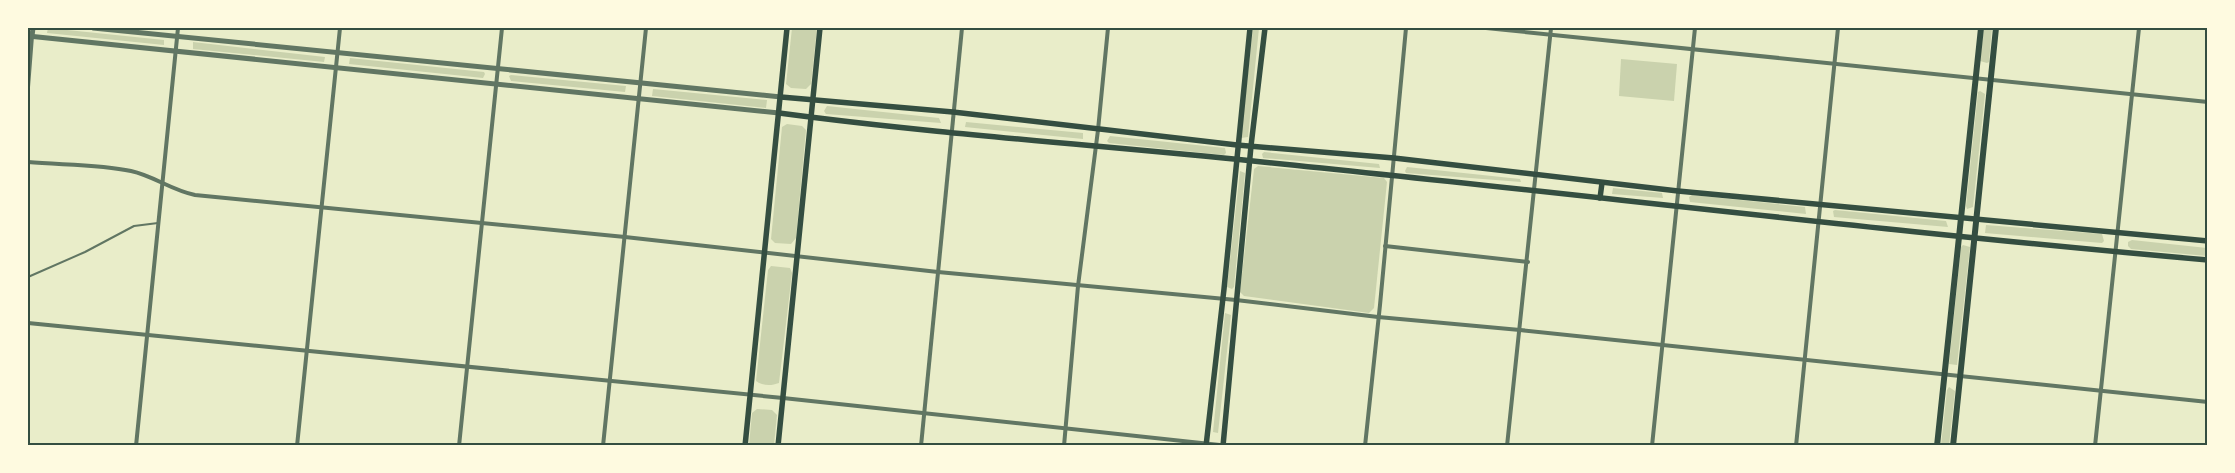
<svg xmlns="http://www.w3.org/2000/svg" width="2235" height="473" font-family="'Archivo Narrow',sans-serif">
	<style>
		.green { fill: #cad2ad }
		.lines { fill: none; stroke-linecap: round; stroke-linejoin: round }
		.service { stroke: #617663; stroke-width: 2 }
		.minor { stroke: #617663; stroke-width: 4 }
		.tertiary { stroke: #617663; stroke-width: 5 }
		.secondary { stroke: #344e41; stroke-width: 5.5 }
		.primary { stroke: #344e41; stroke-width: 6 }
		.neatline { fill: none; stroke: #344e41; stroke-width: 2 }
	</style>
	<rect width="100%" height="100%" fill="#e9edc9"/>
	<!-- green -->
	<g class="green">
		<polygon points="48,28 164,40 164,45 47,33"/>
		<polygon points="792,28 817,28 811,84 806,89 791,88 786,84"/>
		<polygon points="1253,28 1259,28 1248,137 1241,138"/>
		<polygon points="1984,28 1992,28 1989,62 1987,63 1980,61"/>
		<polygon points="193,42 325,57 324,62 193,49"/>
		<polygon points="350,58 484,72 485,74 483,78 349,64"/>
		<polygon points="1621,59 1677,64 1674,101 1619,96"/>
		<polygon points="511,75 626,86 625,92 511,81 509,76"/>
		<polygon points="653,89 767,100 766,108 652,96"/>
		<polygon points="1980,91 1985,94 1973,207 1967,209 1966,206 1978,92"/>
		<polygon points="827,106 939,118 941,123 826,114 824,111"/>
		<polygon points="966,122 1083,133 1083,139 965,127"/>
		<polygon points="787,124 802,126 806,130 796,238 791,244 775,243 771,239 782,127"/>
		<polygon points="1110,136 1225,148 1226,153 1224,155 1109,143 1107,141"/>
		<polygon points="1264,152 1379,164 1380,168 1263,158 1262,154"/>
		<polygon points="1258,166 1384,178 1387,182 1374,308 1369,313 1244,296 1240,292 1254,169"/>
		<polygon points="1407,167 1520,179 1521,182 1406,173 1405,171"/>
		<polygon points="1240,171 1245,173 1234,287 1232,289 1227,287"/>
		<polygon points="1613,188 1662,193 1663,198 1612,194"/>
		<polygon points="1692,195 1805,207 1806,214 1690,202 1689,197"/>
		<polygon points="1835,210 1946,221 1948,227 1834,217 1833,211"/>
		<polygon points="1986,225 2102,234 2104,241 2102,243 1985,233"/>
		<polygon points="2132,240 2207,248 2207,256 2131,249 2128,246 2128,242"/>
		<polygon points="1963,245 1970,247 1957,365 1949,364 1961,247"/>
		<path d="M771 266 790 268 792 273 779 383C771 386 763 386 756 381L768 270Z"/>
		<polygon points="1225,313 1231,315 1218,433 1213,432"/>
		<polygon points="1949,387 1955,391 1949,445 1941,445 1947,390"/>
		<polygon points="757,409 772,410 777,415 774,445 749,445 752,413"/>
	</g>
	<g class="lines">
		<!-- service -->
		<polyline class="service" points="28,277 85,252 134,226 158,223"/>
		<!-- minor -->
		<g class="minor">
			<polyline points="1486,28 2208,102"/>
			<polyline points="28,87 32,36"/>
			<path d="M28 162C60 165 99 164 131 171 154 176 171 190 195 195L625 237 938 272 1236 300 1378 317 1520 330 2208 402"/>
			<polyline points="1385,246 1528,262"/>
			<polyline points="28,323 783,398 1229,446"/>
			<polyline points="136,446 178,28"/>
			<polyline points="297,446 340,28"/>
			<polyline points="459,446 502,28"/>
			<polyline points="603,446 646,28"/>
			<polyline points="921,446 962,28"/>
			<polyline points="1064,446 1078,286 1098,130 1108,28"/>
			<polyline points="1365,446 1380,305 1406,28"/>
			<polyline points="1507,446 1551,28"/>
			<polyline points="1652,446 1695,28"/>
			<polyline points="1796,446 1838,28"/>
			<polyline points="2095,446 2139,28"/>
		</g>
		<!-- tertiary -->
		<g class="tertiary">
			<polyline points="93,28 781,97"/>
			<polyline points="28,36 779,113"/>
			<polyline points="32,36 33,28"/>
		</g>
		<!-- secondary -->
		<g class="secondary">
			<polyline points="781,97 953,112 1237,145 1394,158 1678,191 2208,241"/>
			<path d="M779 113C937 134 1095 145 1253 161 1571 193 1889 232 2208 260"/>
			<polyline points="1600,198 1602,183"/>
			<polyline points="745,446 787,28"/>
			<polyline points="778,446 820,28"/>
			<polyline points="1206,446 1224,289 1250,28"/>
			<polyline points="1223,446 1251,146 1265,28"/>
		</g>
		<!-- primary -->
		<g class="primary">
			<polyline points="1937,446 1981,28"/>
			<polyline points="1953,446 1996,28"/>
		</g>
	</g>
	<!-- border -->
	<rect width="2235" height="473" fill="none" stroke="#fefae0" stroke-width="58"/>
	<rect x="29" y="29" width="2177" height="415" class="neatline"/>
</svg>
